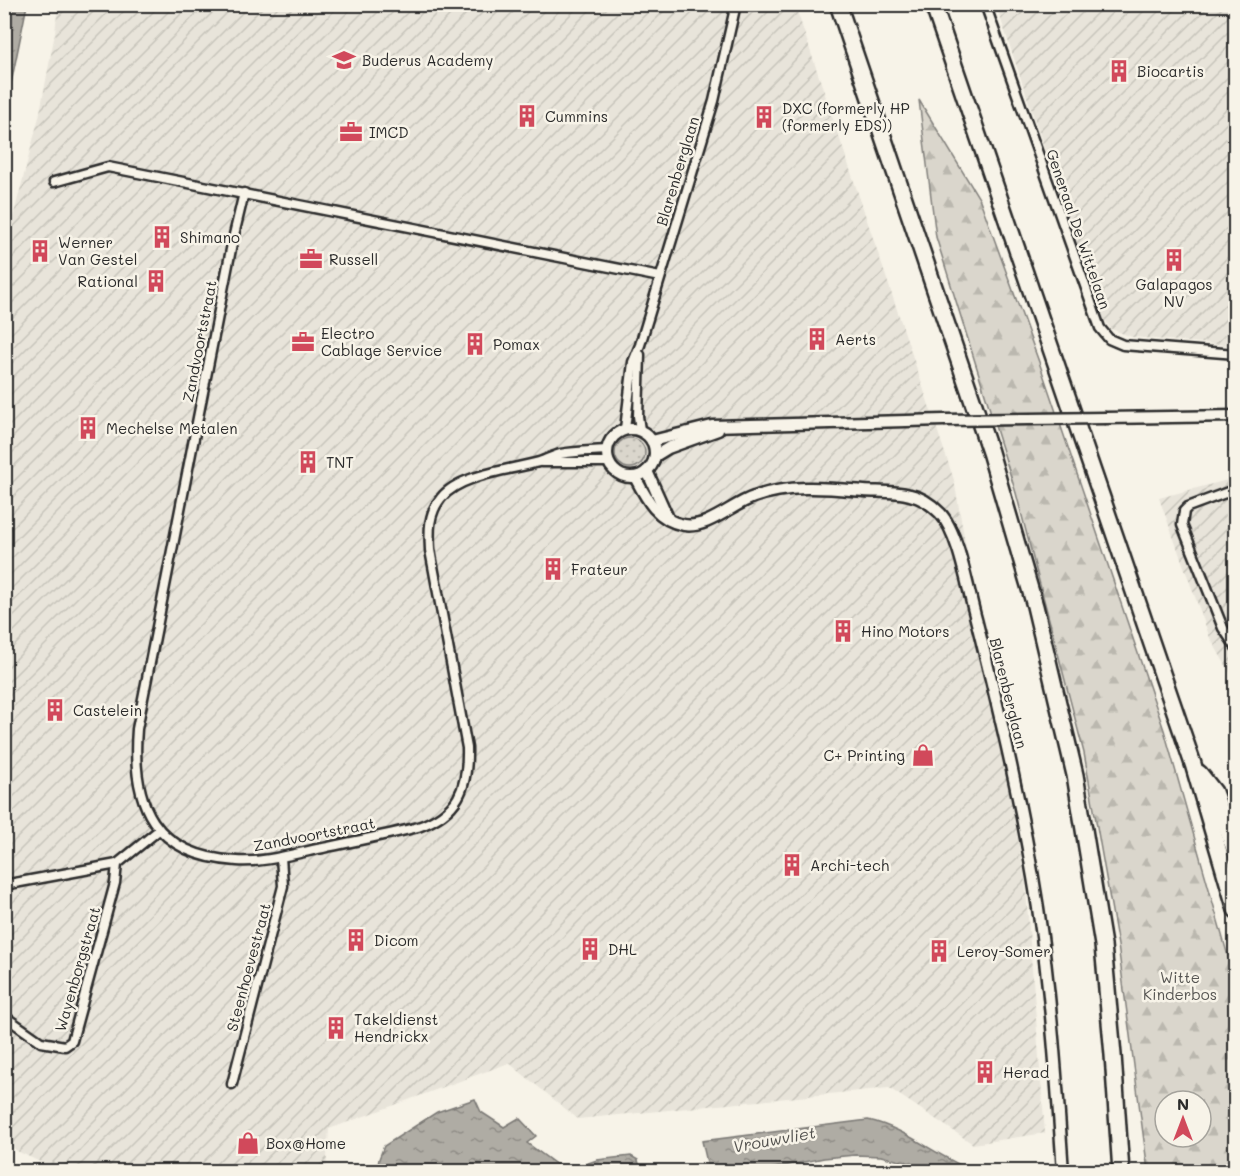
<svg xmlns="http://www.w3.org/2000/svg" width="1240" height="1176" font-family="Mali,sans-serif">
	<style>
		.industrial { fill: url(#industrial-furrows) }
		.grass { fill: url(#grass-dots); stroke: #82807c; stroke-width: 1.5 }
		.forest { fill: url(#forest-firs); stroke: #82807c; stroke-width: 1.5; fill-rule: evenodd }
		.water { fill: url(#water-ripples); stroke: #7a7874; stroke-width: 1.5 }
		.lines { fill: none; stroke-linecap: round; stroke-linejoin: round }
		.minor-casing { stroke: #2b2b2b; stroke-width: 13 }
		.tertiary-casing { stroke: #2b2b2b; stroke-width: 15 }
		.motorway-casing { stroke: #2b2b2b; stroke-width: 20 }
		.minor { stroke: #f7f3e8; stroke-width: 8 }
		.tertiary { stroke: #f7f3e8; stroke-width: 10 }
		.motorway { stroke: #f7f3e8; stroke-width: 15 }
		.tertiary-bridge-casing { stroke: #2b2b2b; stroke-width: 15; stroke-linecap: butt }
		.tertiary-bridge { stroke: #f7f3e8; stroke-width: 10 }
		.labels { text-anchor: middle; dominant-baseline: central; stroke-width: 5; stroke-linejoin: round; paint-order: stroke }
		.poi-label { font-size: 15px; fill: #2b2b2b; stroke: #f7f3e8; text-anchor: start }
		.street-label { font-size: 15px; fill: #2b2b2b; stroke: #f7f3e8 }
		.park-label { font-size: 15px; fill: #575653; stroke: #f7f3e8 }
		.water-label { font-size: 16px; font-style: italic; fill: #53524f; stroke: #f7f3e8 }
	</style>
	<defs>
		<pattern id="industrial-furrows" width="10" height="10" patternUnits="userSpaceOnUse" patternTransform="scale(1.5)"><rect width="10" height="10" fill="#e8e4da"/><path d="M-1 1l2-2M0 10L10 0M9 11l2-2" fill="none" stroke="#c7c4bb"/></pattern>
		<pattern id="grass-dots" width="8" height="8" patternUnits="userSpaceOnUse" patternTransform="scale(1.5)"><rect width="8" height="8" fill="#dad6cc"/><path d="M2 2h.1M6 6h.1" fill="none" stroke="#bbb8af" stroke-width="1.8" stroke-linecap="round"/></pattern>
		<pattern id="forest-firs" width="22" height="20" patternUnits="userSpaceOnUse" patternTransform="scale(1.5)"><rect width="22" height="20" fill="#dad6cc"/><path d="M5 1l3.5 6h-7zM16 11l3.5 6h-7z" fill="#bbb8af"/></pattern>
		<pattern id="water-ripples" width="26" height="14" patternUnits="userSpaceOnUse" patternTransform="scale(1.5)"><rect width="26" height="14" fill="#afaca4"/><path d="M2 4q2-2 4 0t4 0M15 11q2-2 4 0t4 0" fill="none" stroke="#8f8c86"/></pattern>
	</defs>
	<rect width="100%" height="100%" fill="#f7f3e8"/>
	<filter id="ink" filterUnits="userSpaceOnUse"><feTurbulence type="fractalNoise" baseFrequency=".0167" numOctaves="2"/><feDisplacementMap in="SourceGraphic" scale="12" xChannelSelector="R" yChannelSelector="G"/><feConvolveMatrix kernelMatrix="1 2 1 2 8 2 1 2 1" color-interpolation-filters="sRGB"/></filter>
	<g filter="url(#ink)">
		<!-- industrial -->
		<g class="industrial">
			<polygon points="58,5 795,5 954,480 1025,879 1045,1133 973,1144 889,1088 578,1119 509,1063 329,1129 326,1171 59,1171 17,1151 5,1141 5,248 39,117 55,33"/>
			<polygon points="996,5 1235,5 1235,346 1132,337 1111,329 1100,313"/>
			<polygon points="1235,478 1235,681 1210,638 1159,498"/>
		</g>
		<!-- grass -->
		<circle class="grass" cx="630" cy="453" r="15"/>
		<!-- forest -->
		<path class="forest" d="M919 100 980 200 1039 362 1164 730 1235 981V1171H1148L1118 945 1084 753 1016 493 936 237ZM1165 1101H1201V1137H1165Z"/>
		<!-- water -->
		<g class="water">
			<polygon points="5,4 27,5 5,113 4,5"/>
			<polygon points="475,1099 481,1112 504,1127 519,1118 536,1136 527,1143 557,1165 574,1168 597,1160 631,1156 638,1160 641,1171 377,1171 379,1159 384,1146 437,1112"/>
			<path d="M868 1120C906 1128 937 1157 974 1171H930L911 1164 881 1156 855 1155 824 1158 759 1171H709L702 1141Z"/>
		</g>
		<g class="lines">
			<!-- minor casing -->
			<g class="minor-casing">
				<g id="minor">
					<polyline points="985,4 1100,328 1109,339 1123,345 1236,354"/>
					<polyline points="54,182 108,167 660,277"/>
					<path d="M244 193 233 239 137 729C131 805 154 856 237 861 265 863 296 853 323 848 355 841 387 835 418 827 458 813 468 789 467 748L430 550C429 531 428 514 441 498 460 474 511 470 539 462 546 460 553 456 560 454 575 451 591 451 606 450"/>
					<polyline points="640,355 638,416 640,430"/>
					<polyline points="625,429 633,362 640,345 714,101 736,4"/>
					<polyline points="542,462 608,462"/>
					<polyline points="1236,489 1188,507 1184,511 1182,525 1223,628 1236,647"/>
					<polyline points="4,885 117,864 159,830"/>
					<polyline points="4,1016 41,1042 65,1046 72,1041 115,883 117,864"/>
					<polyline points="232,1084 283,886 281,857"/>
				</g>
			</g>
			<!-- tertiary casing -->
			<g class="tertiary-casing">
				<g id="tertiary">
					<polyline points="1106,418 1236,416"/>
					<circle cx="631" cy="453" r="24"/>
					<polyline points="652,441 712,426 944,420"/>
					<polyline points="655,456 668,448 718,430"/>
					<polyline points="647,471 668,518"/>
					<path d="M635 477C647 500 657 520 684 525 708 529 732 504 754 497 790 484 827 488 864 491 879 492 896 491 910 495 921 497 932 505 940 513 959 533 968 591 976 619 1000 714 1023 810 1038 908 1051 995 1057 1083 1063 1172"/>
				</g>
			</g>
			<!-- motorway casing -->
			<g class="motorway-casing">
				<g id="motorway">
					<polyline points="838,4 990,452 1035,606 1075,775 1103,945 1113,1055 1121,1172"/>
					<polyline points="933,4 1193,764 1236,910"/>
					<polyline points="1199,773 1214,792 1236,854"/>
				</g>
			</g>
			<!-- minor -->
			<use href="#minor" class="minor"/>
			<!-- tertiary -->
			<use href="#tertiary" class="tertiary"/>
			<!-- motorway -->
			<use href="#motorway" class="motorway"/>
			<!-- tertiary-bridge casing -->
			<g class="tertiary-bridge-casing">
				<polyline id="tertiary-bridge" points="944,420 1106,418"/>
			</g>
			<!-- tertiary-bridge -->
			<use href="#tertiary-bridge" class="tertiary-bridge"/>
		</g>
	</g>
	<!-- icons -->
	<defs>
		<g id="school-bare" transform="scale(1.8)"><path d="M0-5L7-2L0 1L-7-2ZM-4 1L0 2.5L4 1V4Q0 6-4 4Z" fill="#d1495b" stroke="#f7f3e8" stroke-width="2.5" paint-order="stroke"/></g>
		<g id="building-bare" transform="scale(1.8)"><path d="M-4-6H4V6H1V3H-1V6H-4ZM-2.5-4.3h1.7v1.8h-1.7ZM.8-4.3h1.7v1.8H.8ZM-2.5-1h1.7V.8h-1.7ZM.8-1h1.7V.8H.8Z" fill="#d1495b" stroke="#f7f3e8" stroke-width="2.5" paint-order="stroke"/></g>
		<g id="office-bare" transform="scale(1.8)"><path d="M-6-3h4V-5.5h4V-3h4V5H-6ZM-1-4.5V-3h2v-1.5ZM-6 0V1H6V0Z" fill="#d1495b" stroke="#f7f3e8" stroke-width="2.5" paint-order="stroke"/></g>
		<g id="shop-bare" transform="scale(1.8)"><path d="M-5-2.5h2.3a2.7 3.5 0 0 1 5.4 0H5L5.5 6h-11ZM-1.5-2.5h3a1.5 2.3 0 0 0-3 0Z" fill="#d1495b" stroke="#f7f3e8" stroke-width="2.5" paint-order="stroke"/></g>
	</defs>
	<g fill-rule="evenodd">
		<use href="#school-bare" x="344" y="60"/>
		<use href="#building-bare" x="1119" y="71"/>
		<use href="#building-bare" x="527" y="116"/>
		<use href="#building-bare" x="764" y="117"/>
		<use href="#office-bare" x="351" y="132"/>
		<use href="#building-bare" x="162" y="237"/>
		<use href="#building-bare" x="40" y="251"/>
		<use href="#office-bare" x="311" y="259"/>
		<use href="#building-bare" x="1174" y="260"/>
		<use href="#building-bare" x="156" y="281"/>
		<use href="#building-bare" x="817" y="339"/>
		<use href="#office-bare" x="303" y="342"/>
		<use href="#building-bare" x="475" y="344"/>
		<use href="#building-bare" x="88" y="428"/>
		<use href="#building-bare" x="308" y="462"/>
		<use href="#building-bare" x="553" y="569"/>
		<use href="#building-bare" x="843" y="631"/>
		<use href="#building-bare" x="55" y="710"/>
		<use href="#shop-bare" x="923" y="755"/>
		<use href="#building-bare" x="792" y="865"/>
		<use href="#building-bare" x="356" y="940"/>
		<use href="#building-bare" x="590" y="949"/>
		<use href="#building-bare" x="939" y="951"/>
		<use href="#building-bare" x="336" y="1028"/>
		<use href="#building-bare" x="985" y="1072"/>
		<use href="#shop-bare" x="248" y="1143"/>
	</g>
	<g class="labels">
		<!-- poi labels -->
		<g class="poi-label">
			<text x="362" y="60">Buderus Academy</text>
			<text x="1137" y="71">Biocartis</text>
			<text x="782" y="108">DXC (formerly HP<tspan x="782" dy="17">(formerly EDS))</tspan></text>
			<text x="545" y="116">Cummins</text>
			<text x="369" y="132">IMCD</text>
			<text x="180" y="237">Shimano</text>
			<text x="58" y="242">Werner<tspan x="58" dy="17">Van Gestel</tspan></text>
			<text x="329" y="259">Russell</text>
			<text x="138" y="281" text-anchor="end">Rational</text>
			<text x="1174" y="284" text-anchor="middle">Galapagos<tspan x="1174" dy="17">NV</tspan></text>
			<text x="321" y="333">Electro<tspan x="321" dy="17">Cablage Service</tspan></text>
			<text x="835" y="339">Aerts</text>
			<text x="493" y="344">Pomax</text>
			<text x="106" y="428">Mechelse Metalen</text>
			<text x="326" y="462">TNT</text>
			<text x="571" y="569">Frateur</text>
			<text x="861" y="631">Hino Motors</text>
			<text x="73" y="710">Castelein</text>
			<text x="905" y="755" text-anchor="end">C+ Printing</text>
			<text x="810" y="865">Archi-tech</text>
			<text x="374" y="940">Dicom</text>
			<text x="608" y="949">DHL</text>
			<text x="957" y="951">Leroy-Somer</text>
			<text x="354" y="1019">Takeldienst<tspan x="354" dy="17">Hendrickx</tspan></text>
			<text x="1003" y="1072">Herad</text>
			<text x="266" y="1143">Box@Home</text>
		</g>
		<!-- street labels -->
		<g class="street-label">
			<text transform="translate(677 171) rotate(-73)">Blarenberglaan</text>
			<text transform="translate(1079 229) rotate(71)">Generaal De Wittelaan</text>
			<text transform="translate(199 341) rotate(-79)">Zandvoortstraat</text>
			<text transform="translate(1009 693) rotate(76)">Blarenberglaan</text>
			<text transform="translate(314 834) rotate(-11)">Zandvoortstraat</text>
			<text transform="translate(248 967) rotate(-75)">Steenhoevestraat</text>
			<text transform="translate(77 969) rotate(-74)">Wayenborgstraat</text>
		</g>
		<!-- park labels -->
		<g class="park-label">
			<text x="1180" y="977">Witte<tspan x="1180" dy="17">Kinderbos</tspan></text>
		</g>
		<!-- water labels -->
		<g class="water-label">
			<text transform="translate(774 1139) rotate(-10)">Vrouwvliet</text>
		</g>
	</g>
	<!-- margin -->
	<rect width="1240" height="1176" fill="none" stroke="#f7f3e8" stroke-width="24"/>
	<rect x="12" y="12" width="1216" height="1152" fill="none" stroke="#2b2b2b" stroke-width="2" filter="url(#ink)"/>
	<!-- north arrow -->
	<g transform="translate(1183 1119)"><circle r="28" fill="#f7f3e8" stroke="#a5a39c" stroke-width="1.5"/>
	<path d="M0-4.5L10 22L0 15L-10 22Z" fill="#d1495b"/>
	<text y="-9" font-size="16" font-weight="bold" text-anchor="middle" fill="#2b2b2b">N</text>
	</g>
</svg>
